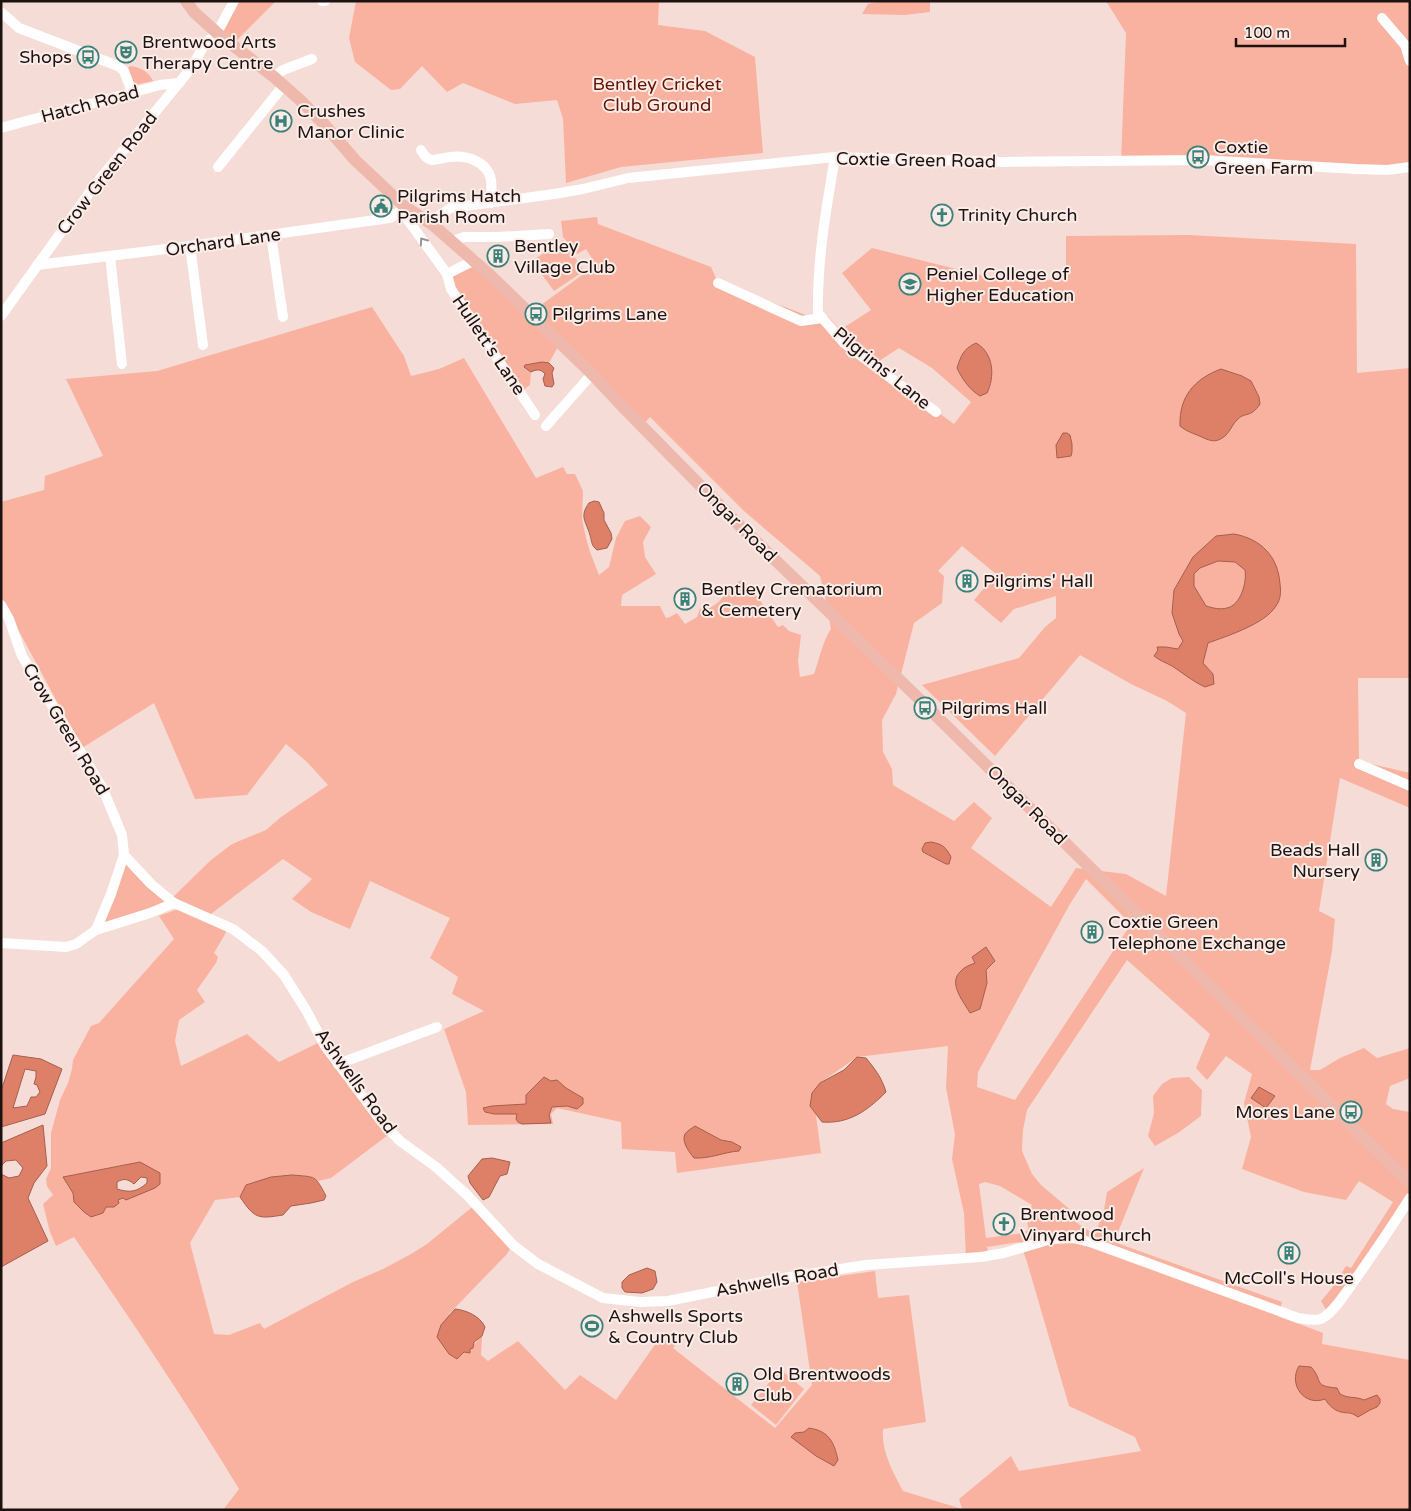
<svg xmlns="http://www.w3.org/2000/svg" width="1411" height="1511" font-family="'Varela Round',sans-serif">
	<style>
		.green { fill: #fab2a0; fill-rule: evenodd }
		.water { fill: #de8068; stroke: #a45f4e; fill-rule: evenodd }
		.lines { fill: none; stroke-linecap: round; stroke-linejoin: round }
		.minor { stroke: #fff; stroke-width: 10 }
		.major { stroke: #eeb9ac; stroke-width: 12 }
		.oneway { stroke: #999594 }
		.labels { text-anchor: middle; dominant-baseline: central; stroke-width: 4; stroke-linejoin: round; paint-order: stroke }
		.poi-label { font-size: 18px; fill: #1c1311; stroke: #fcece8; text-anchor: start }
		.park-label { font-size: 18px; fill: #681300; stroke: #fcece8 }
		.street-label { font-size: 18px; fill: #1c1311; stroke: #fcece8 }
	</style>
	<rect width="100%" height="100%" fill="#f6dcd6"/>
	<!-- green -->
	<g class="green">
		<polygon points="234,1 276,1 232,45 217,33"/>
		<polygon points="356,1 659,1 658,25 705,31 755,57 763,153 621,167 566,183 563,119 557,100 515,104 463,83 447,92 422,66 400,89 391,90 355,62 349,38"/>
		<polygon points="881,1 930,1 930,12 905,15 862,14 868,4"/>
		<polygon points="1106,1 1410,1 1410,167 1121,161 1126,33"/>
		<path d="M130 66C140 67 149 72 153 81L135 85 131 82 126 70Z"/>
		<path d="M597 217 598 224 711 267 718 283 726 282 771 302 806 315 828 316 840 330 871 310 842 273 872 248 1000 280H1066V236L1189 235 1356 244 1357 373 1410 368V678H1358L1359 761 1410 773V808L1340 778 1319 911 1335 919 1332 951 1310 1070H1320L1340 1058 1364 1048 1377 1058 1410 1048V1078L1390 1086 1386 1104 1393 1109 1410 1112V1198L1328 1313 1321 1301 1332 1288 1346 1266 1351 1268 1393 1202 1359 1181 1346 1200 1304 1192 1242 1169 1251 1137 1244 1103 1252 1074 1226 1056 1207 1080 1196 1068 1210 1034 1127 960 1027 1110 1023 1130 1022 1151 1032 1174 1041 1185 1074 1213 1068 1217 1095 1235 1104 1210 1107 1192 1144 1168 1114 1242 1282 1302 1278 1316 1323 1333 1322 1344 1410 1360V1510H223L239 1489C187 1403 131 1320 74 1237L56 1246 50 1232 43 1204 53 1195 47 1186 46 1179 51 1168V1133L60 1100 68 1083 72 1069 73 1060 91 1026 99 1023 174 939 159 916 178 909 173 897 211 860 232 844 266 830 281 817 328 785 307 762 286 744 247 795 195 799 154 703 82 748 1 598V502L44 490 45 476 103 456 66 379 157 371 372 307 404 356 411 376 439 369 464 358 536 478 563 467 567 474H575L583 491 582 519 586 538 590 552 599 575 609 567 616 538 625 521 640 516 651 527 643 542 645 557 656 574 622 595 621 606H660L666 618 670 617 677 613 685 624 697 617 700 609 706 608 707 609C716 605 723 600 726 590L741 580 753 590 778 627 783 625 789 631 801 635 798 661 800 677 814 674C819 660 823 640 831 629L825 596 820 576 744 511 650 417 642 426 560 343 549 363 529 364 524 367 531 372 530 385 520 392 447 274 475 260 534 310 596 265 586 249 577 254 563 237 561 221ZM899 348 932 368 971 402 954 424 873 365ZM962 546 996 574 974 600 1001 623 1014 609 1056 596V618L1045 627 1019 658 922 685 995 756 1080 655 1131 684 1167 701 1186 713 1166 896 1126 874 1076 868 1051 907 971 848 992 818 974 802 954 821 893 785 892 769 883 752 882 720 896 694 914 623 942 603 944 576 938 571ZM283 859 312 879 292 899 311 912 350 929 370 881 450 918 430 958 458 977 452 994 484 1011 444 1029 466 1092 468 1125 553 1124 551 1114 557 1108 621 1122 622 1149 675 1152 677 1173 821 1153 816 1115 810 1106 820 1083 857 1057 948 1046 946 1088 955 1134 952 1159 964 1213 966 1259 989 1256 987 1247 1020 1242 1027 1262 1069 1406 1135 1437 1141 1451 1019 1471 1011 1456 959 1499 962 1509 903 1491C893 1472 881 1451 883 1429L926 1422 909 1295 878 1298 875 1271 797 1282 812 1385 775 1428 678 1352 673 1348 678 1341 672 1336 667 1342 661 1336 616 1400 580 1375 565 1390 518 1341 488 1361 481 1355 482 1336C476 1341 472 1349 464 1352L449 1314 506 1255 513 1245 476 1204 427 1244 411 1254 383 1269 353 1282 264 1329 260 1323 229 1335 214 1334 190 1243 215 1200 240 1197 246 1185C267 1181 298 1168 318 1181L331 1178 392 1132 322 1041 279 1062 247 1034 181 1066 175 1041 179 1020 205 1002 197 990 216 963 218 957 214 953 224 936 228 927 207 917ZM1086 879 1131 924 1015 1100 977 1087 978 1072 1070 904ZM140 1162 155 1188 123 1198 109 1206 74 1202 73 1193 63 1177ZM985 1182 1000 1186 1032 1205 1027 1213 1028 1230 1023 1233 986 1238 979 1184Z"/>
		<polygon points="563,240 584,271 554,291 532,261"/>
		<polygon points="124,855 174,903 96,930"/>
		<polygon points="1189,1077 1202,1090 1201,1116 1178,1133 1155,1146 1148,1136 1154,1113 1153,1096 1162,1084 1172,1078"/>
		<polygon points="780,1369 804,1389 776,1425 751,1405"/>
	</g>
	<!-- water -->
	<g class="water">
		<path d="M976 343C994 353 995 377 987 393L980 396C970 390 962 379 957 368 961 356 963 349 976 343Z"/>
		<path d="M542 362 549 363 554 368 552 373 554 384 552 387 545 386 543 379 545 374C541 369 537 369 531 372L524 367 525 365Z"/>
		<path d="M1221 369 1242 376 1251 381 1259 397 1260 404C1251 418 1245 412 1238 419 1233 423 1231 430 1226 435 1215 445 1209 440 1197 435 1190 432 1186 431 1180 426 1179 397 1194 379 1221 369Z"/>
		<polygon points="1063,433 1067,433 1070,435 1072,444 1072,452 1071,456 1057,458 1056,445"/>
		<path d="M594 501 599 502 604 513V520L611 533 612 539 607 548 597 550C591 545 592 542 590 535 586 521 579 517 589 503Z"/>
		<path d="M1234 534C1261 539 1278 556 1280 584 1281 592 1281 599 1276 606 1265 624 1227 636 1208 643L1203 663 1213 674 1214 684 1205 687C1192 681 1183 673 1172 666 1165 662 1160 661 1154 656L1158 650 1157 647H1166L1178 649 1183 641 1179 634 1172 613 1174 590 1193 557 1216 536ZM1218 561 1235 562 1245 570C1247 582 1241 605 1227 608 1220 610 1213 608 1206 606L1194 586V574L1200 568Z"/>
		<path d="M931 842C942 844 946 847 951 857L949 864H946L923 852 922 849 925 843Z"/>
		<path d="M986 947 995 961 986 970 987 983 980 1009 970 1013C964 1002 947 983 961 971 964 967 970 965 975 963L972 957Z"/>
		<path d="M13 1055 41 1059 62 1069 45 1114 1 1127V1091ZM25 1069 36 1071V1077L34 1084 37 1085 40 1092 36 1097H31L27 1106 13 1108Z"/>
		<path d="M857 1057 866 1058C875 1069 882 1078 886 1092 867 1111 849 1124 822 1122L810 1106 812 1093 820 1083 844 1070Z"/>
		<polygon points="544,1077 551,1081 557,1080 566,1088 583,1098 583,1104 577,1109 567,1106 552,1107 549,1115 551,1123 522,1124 518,1122 516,1119 517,1114 494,1114 485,1112 483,1108 492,1106 526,1104 526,1095"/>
		<polygon points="1259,1087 1275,1096 1266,1108 1251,1098"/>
		<polygon points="43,1125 47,1166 34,1183 28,1198 48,1241 1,1267 1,1174 9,1178 19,1176 23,1168 16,1160 6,1161 2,1165 1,1169 1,1143"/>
		<path d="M695 1126 721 1140 732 1142 741 1147 739 1151C724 1152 710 1159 694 1158 690 1153 681 1142 685 1134 687 1131 692 1128 695 1126Z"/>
		<polygon points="492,1158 510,1162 507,1174 500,1176 489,1197 483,1200 470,1183 468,1176 482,1159"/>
		<path d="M140 1162 160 1173V1184L155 1188 126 1200 123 1198 118 1200 119 1203 114 1207H106L103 1213 91 1217 84 1212 74 1202 73 1193 63 1177ZM141 1177 147 1178V1183C137 1192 130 1193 117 1189V1182C124 1178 128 1179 134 1184Z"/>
		<path d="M292 1175C316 1177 315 1175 326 1196L324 1200 311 1203 291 1206 283 1215C258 1219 255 1219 240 1197L246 1185 271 1177Z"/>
		<polygon points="647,1268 655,1271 657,1282 653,1289 642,1293 625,1292 622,1288 622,1282 629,1275"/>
		<path d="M455 1309C466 1310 480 1316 485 1327L482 1336 474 1342 473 1348 470 1349V1353L464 1352 457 1359 449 1354 437 1337 441 1325Z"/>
		<path d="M1299 1366 1311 1367C1324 1381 1312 1386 1337 1388L1340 1394C1349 1399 1355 1396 1364 1400L1377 1395 1380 1399V1403L1377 1407 1370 1410 1358 1417C1349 1411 1350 1414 1341 1412 1333 1410 1329 1405 1325 1399 1304 1407 1288 1384 1299 1366Z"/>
		<path d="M809 1428C829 1431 834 1442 838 1460L834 1466 816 1456 791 1437 795 1433 804 1432Z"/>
	</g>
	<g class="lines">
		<!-- minor -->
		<g class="minor">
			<polyline points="322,1 325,1"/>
			<polyline points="1,12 19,28 118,66 124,71 132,92"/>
			<polyline points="1382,18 1405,45 1410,61"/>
			<polyline points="274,77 283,70 312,59"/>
			<polyline points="1,128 160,85 179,83"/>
			<path d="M421 150C424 155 426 159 432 160 439 160 445 157 451 157 467 155 488 162 491 180 492 187 491 196 491 203"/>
			<path d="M835 157C826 209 817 261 818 313L844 343 936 412"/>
			<polyline points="218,167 284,85"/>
			<polyline points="404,206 405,216 447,274 451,289 535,415"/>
			<polyline points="433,225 439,216 450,208 554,194 583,189 628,178 835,157 999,162 1202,160 1356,169 1387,170 1410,167"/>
			<polyline points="271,235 283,317"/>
			<polyline points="453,241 464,237 498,237 549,234"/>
			<polyline points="190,246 203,345"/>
			<polyline points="110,256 122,364"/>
			<polyline points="37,265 190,246 390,218 399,212 404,206"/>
			<polyline points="447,274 475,260"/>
			<polyline points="718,283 801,321 822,318"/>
			<polyline points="1,316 95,185 179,83 191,68 205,44 217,33 234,1"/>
			<polyline points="546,426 592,374"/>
			<polyline points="1,605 9,619 22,656 102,787 122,835 124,855 111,894 96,930 150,913 174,903 151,884 124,855"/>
			<polyline points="1359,764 1410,786"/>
			<path d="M174 903 233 929 262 951 284 975 306 1010 325 1046 381 1121 400 1141 436 1167 467 1195 513 1245 538 1264 603 1298 640 1302 668 1301 777 1279 866 1265 981 1257 1004 1253 1051 1239 1074 1238 1093 1243 1298 1318C1305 1319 1314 1321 1321 1319 1333 1313 1344 1295 1352 1284 1372 1256 1391 1228 1410 1198"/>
			<polyline points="1,943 66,947 76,944 96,930"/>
			<polyline points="338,1064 437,1027"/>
		</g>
		<!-- major -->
		<polyline class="major" points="186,1 194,12 217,33 274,77 299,99 323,123 355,160 404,206 433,225 490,275 592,374 622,406 740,526 911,691 1410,1183"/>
	</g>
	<!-- one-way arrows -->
	<defs><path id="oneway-chevron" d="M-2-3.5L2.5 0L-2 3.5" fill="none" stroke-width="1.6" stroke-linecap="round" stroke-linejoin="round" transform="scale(1.25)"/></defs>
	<use class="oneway" href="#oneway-chevron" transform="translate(423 241) rotate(-125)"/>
	<!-- icons -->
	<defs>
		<g id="theatre-ring" transform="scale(1.125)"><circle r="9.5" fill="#fcece8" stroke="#3b8179" stroke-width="1.5"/><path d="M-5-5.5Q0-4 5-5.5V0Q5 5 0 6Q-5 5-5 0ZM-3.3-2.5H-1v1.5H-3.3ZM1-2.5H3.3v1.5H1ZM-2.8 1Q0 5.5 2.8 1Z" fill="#3b8179"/></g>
		<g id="bus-ring" transform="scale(1.125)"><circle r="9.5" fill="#fcece8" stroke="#3b8179" stroke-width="1.5"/><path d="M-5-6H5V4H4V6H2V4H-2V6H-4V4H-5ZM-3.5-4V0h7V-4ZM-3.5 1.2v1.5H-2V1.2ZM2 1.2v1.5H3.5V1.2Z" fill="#3b8179"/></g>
		<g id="hospital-ring" transform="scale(1.125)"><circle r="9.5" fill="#fcece8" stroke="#3b8179" stroke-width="1.5"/><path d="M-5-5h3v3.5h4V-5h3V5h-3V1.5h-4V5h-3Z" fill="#3b8179"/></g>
		<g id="civic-ring" transform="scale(1.125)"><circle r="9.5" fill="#fcece8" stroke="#3b8179" stroke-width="1.5"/><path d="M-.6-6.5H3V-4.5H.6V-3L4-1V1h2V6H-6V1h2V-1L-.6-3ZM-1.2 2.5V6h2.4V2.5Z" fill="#3b8179"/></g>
		<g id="church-ring" transform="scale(1.125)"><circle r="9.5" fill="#fcece8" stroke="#3b8179" stroke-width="1.5"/><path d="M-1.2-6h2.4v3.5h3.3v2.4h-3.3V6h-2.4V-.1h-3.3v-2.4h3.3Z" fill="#3b8179"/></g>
		<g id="building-ring" transform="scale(1.125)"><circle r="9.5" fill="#fcece8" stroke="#3b8179" stroke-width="1.5"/><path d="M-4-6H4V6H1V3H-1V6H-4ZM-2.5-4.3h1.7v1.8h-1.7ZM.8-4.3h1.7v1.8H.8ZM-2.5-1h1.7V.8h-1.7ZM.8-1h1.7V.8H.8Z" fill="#3b8179"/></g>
		<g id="school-ring" transform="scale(1.125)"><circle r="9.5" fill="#fcece8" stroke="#3b8179" stroke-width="1.5"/><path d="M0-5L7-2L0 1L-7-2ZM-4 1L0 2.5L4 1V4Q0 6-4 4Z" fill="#3b8179"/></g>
		<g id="stadium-ring" transform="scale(1.125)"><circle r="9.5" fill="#fcece8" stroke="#3b8179" stroke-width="1.5"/><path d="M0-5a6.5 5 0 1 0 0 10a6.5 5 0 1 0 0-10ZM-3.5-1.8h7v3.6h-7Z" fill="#3b8179"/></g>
	</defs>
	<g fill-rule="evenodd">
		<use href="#theatre-ring" x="126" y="52"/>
		<use href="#bus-ring" x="88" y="57"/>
		<use href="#hospital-ring" x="281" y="121"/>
		<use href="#bus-ring" x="1198" y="157"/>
		<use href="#civic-ring" x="381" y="206"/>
		<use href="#church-ring" x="942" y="215"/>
		<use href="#building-ring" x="498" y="256"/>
		<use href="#school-ring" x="910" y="284"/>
		<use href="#bus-ring" x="536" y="314"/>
		<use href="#building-ring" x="967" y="581"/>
		<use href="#building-ring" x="685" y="599"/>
		<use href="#bus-ring" x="925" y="708"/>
		<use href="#building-ring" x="1376" y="860"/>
		<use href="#building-ring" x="1092" y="932"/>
		<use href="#bus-ring" x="1351" y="1112"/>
		<use href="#church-ring" x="1004" y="1224"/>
		<use href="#building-ring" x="1289" y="1253"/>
		<use href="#stadium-ring" x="592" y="1326"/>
		<use href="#building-ring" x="737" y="1384"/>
	</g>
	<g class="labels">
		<!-- poi labels -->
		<g class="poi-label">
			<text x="142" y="42">Brentwood Arts<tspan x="142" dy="21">Therapy Centre</tspan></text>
			<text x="72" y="57" text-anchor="end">Shops</text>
			<text x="297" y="111">Crushes<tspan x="297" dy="21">Manor Clinic</tspan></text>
			<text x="1214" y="147">Coxtie<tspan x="1214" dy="21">Green Farm</tspan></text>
			<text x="397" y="196">Pilgrims Hatch<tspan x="397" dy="21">Parish Room</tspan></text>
			<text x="958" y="215">Trinity Church</text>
			<text x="514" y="246">Bentley<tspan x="514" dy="21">Village Club</tspan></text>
			<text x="926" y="274">Peniel College of<tspan x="926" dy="21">Higher Education</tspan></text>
			<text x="552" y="314">Pilgrims Lane</text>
			<text x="983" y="581">Pilgrims' Hall</text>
			<text x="701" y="589">Bentley Crematorium<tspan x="701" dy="21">&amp; Cemetery</tspan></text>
			<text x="941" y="708">Pilgrims Hall</text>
			<text x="1360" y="850" text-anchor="end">Beads Hall<tspan x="1360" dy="21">Nursery</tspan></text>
			<text x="1108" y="922">Coxtie Green<tspan x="1108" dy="21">Telephone Exchange</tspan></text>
			<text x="1335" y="1112" text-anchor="end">Mores Lane</text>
			<text x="1020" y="1214">Brentwood<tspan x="1020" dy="21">Vinyard Church</tspan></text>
			<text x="1289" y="1278" text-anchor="middle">McColl's House</text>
			<text x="608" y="1316">Ashwells Sports<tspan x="608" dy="21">&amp; Country Club</tspan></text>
			<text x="753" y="1374">Old Brentwoods<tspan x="753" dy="21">Club</tspan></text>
		</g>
		<!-- park labels -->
		<g class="park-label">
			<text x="657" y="84">Bentley Cricket<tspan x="657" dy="21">Club Ground</tspan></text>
		</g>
		<!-- street labels -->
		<g class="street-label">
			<text transform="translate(90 104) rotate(-15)">Hatch Road</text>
			<text transform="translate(916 160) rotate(1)">Coxtie Green Road</text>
			<text transform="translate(107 173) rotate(-52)">Crow Green Road</text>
			<text transform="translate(223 242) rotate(-8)">Orchard Lane</text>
			<text transform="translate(489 345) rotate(56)">Hullett's Lane</text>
			<text transform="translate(882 368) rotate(39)">Pilgrims' Lane</text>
			<text transform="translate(737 522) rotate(45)">Ongar Road</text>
			<text transform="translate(66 729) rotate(59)">Crow Green Road</text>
			<text transform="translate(1027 805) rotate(45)">Ongar Road</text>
			<text transform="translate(356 1081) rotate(54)">Ashwells Road</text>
			<text transform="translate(777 1280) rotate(-10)">Ashwells Road</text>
		</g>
	</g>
	<!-- border -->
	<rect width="1411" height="1511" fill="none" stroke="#1c1311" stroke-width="5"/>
	<!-- scale -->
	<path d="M1236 38v8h109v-8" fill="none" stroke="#1c1311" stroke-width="2.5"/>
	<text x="1244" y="38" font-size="15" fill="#1c1311" stroke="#fcece8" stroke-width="4" paint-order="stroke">100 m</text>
</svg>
